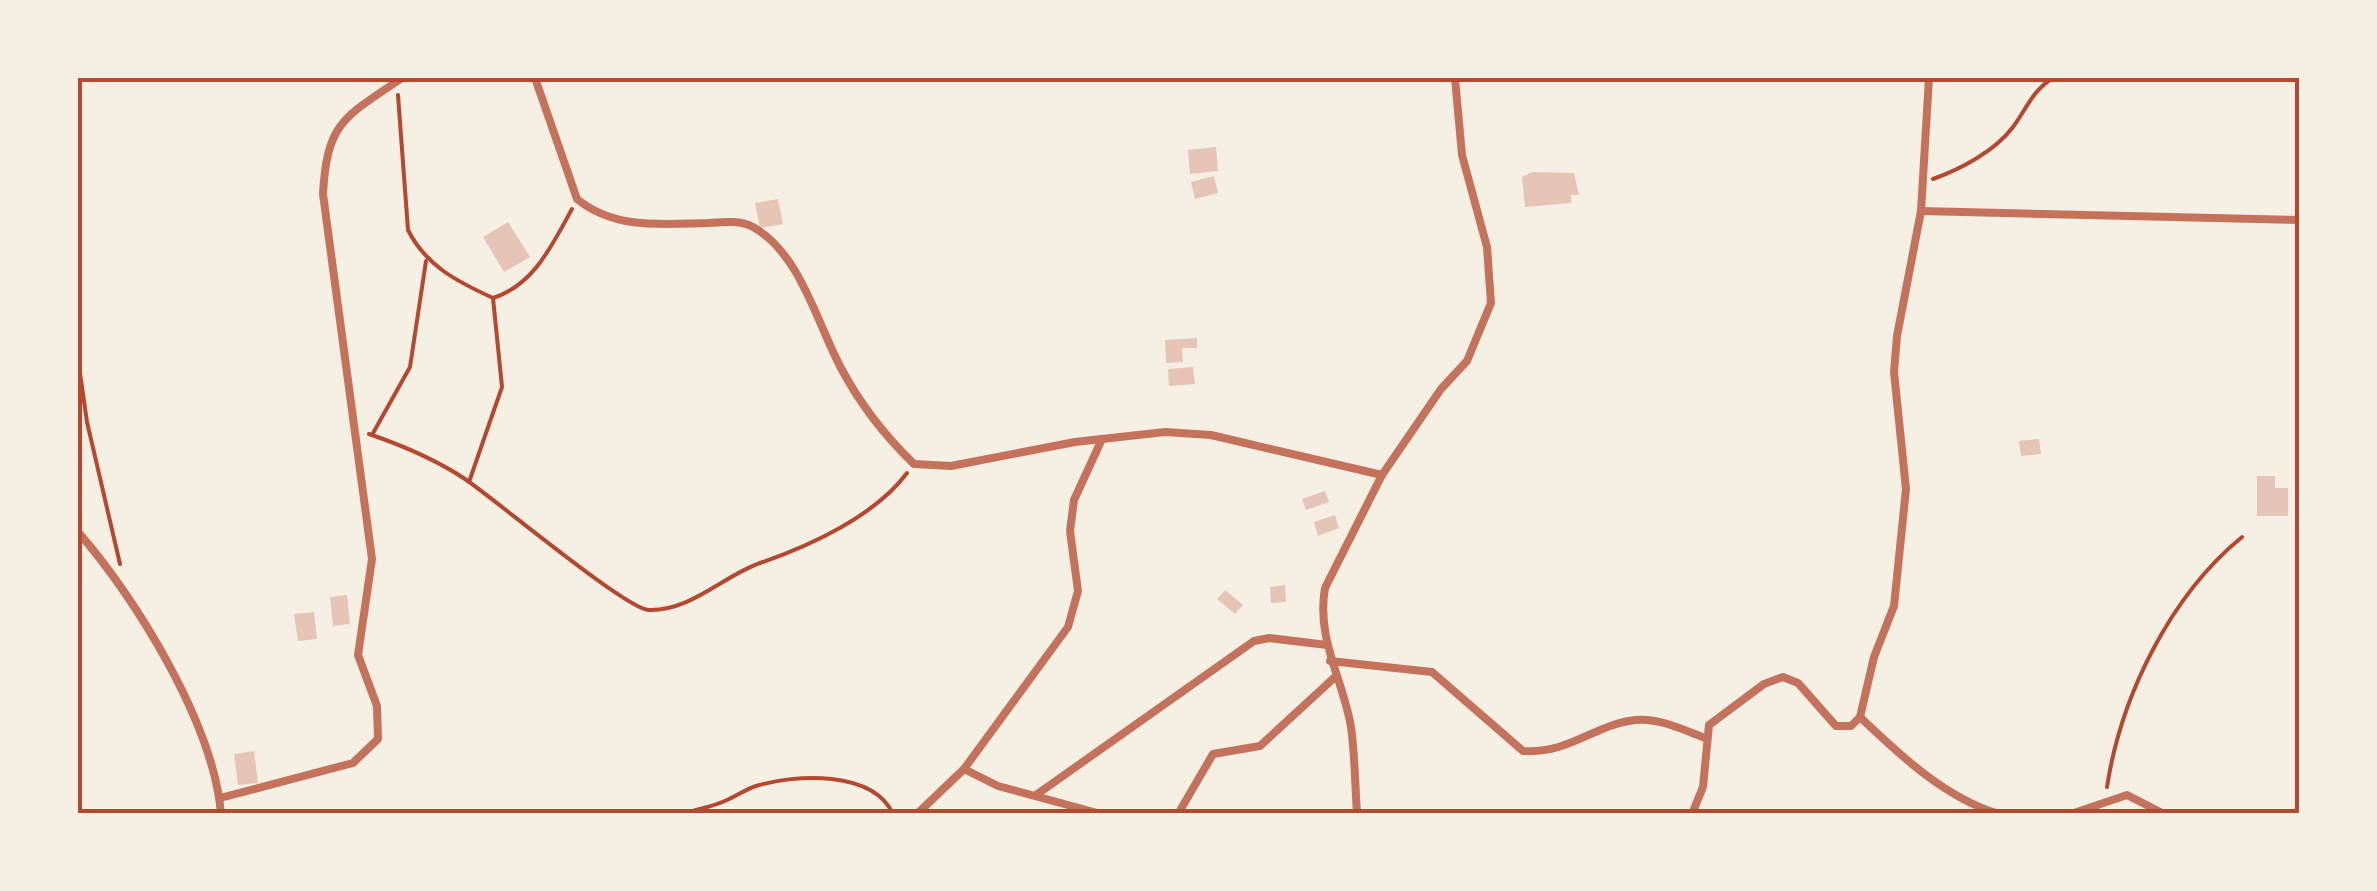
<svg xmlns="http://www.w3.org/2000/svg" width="2377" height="891" font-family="'Asap Condensed',sans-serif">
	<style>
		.building { fill: #e6c5b7 }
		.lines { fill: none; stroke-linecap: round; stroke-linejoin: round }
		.path { stroke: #b5482f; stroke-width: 4 }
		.minor { stroke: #c5725c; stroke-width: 8 }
		.neatline { fill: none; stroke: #b5482f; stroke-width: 4 }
	</style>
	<rect width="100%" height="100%" fill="#f6efe4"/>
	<!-- building -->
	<g class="building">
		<polygon points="1216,147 1218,171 1190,174 1188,150"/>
		<polygon points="1532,172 1574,173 1579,195 1571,195 1571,203 1525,207 1522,177"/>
		<polygon points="1214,176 1218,193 1195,199 1191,182"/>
		<polygon points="778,199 783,224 760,228 755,203"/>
		<polygon points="508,222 530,257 504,272 483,237"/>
		<polygon points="1197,338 1197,348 1182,348 1183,362 1166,363 1165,340"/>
		<polygon points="1193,367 1195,384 1169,386 1168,369"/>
		<polygon points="2039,439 2041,454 2021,456 2019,441"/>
		<polygon points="2257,476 2275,476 2275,488 2288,488 2288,516 2257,516"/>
		<polygon points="1325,491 1329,502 1306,510 1302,499"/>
		<polygon points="1335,515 1339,528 1318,536 1314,522"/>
		<polygon points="1285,585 1286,602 1271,603 1270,587"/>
		<polygon points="1225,590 1243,605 1235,614 1217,599"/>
		<polygon points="347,595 350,624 333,626 330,597"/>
		<polygon points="314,612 317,639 298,641 294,614"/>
		<polygon points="254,751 258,783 238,785 234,754"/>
	</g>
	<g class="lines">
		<!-- path -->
		<g class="path">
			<path d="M398 95 408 230C426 266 458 282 493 298 534 285 552 245 572 209"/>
			<path d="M1933 179C1961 169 1995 151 2013 127 2027 108 2032 91 2053 78"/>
			<polyline points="78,359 87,422 120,564"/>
			<path d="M369 434C404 446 435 459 465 479 496 500 627 610 649 610 691 611 723 576 760 563 810 546 875 516 907 473"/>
			<polyline points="372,435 410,367 426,261"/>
			<polyline points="469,482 502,387 493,298"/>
			<path d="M2107 787C2121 696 2170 596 2242 537"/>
			<path d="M682 814C697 809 713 807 727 800 737 796 746 789 756 786 795 774 873 770 893 814"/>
		</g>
		<!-- minor -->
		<g class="minor">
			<path d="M535 78 577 199C615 230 662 224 708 223 723 222 740 220 753 227 800 253 817 323 841 368 860 404 885 436 914 464L951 466 1075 442 1165 432 1211 435 1382 475"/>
			<polyline points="1921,211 2300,220"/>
			<path d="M78 532C136 598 214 725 221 814"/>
			<path d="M1330 661 1432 672 1523 751C1570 754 1595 724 1636 720 1660 718 1684 730 1705 738"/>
			<path d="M1860 717C1900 755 1945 798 1999 814"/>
			<polyline points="964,769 998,786 1101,814"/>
			<polyline points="1036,795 1254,641 1269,638 1327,645"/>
			<path d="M220 798 353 763 378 739 377 706 358 655 372 559 323 194C327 121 345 117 402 78"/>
			<polyline points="917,814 964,769 1068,627 1078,591 1070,531 1074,500 1102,439"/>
			<polyline points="1178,814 1213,754 1260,746 1335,677"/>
			<path d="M1357 814C1355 785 1355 755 1351 727 1343 679 1316 639 1325 588L1382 475 1441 389 1467 361 1491 303 1487 247 1462 155 1455 78"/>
			<polyline points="1692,814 1703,787 1709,725 1764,684 1783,677 1798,683 1836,726 1851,726 1860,717 1874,657 1894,606 1906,489 1894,372 1897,336 1921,211 1929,78"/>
			<polyline points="2071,814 2127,795 2164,814"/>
		</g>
	</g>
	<!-- border -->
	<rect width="2377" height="891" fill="none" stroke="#f6efe4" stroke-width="160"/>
	<rect x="80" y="80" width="2217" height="731" class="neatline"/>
</svg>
